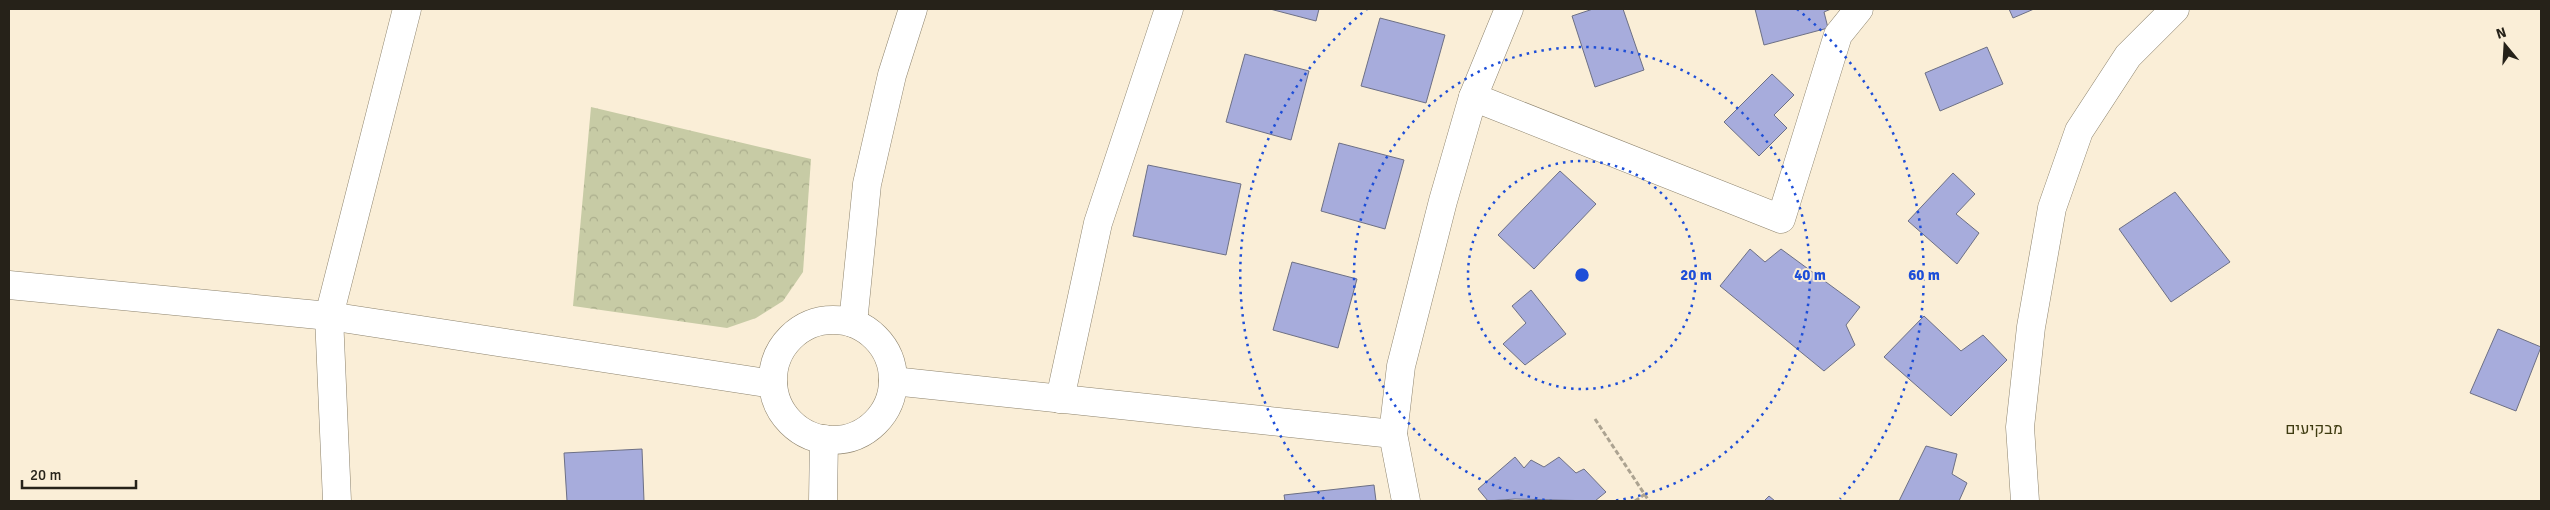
<svg xmlns="http://www.w3.org/2000/svg" width="2550" height="510" font-family="Signika,Heebo,sans-serif">
	<style>
		.park { fill: url(#park-crowns) }
		.building { fill: #a7acdc; stroke: #6d7085 }
		.lines { fill: none; stroke-linecap: round; stroke-linejoin: round }
		.minor-casing { stroke: #8d836d; stroke-width: 29 }
		.path { stroke: #aca391; stroke-width: 3; stroke-dasharray: 5 2.5; stroke-linecap: butt }
		.minor { stroke: #fff; stroke-width: 28 }
		.ring { fill: none; stroke: #1d4ed8; stroke-width: 2.5; stroke-dasharray: 2.5 5 }
		.labels { text-anchor: middle; dominant-baseline: central; stroke-width: 4; stroke-linejoin: round; paint-order: stroke }
		.quarter-label { font-size: 16px; fill: #3e3b11; stroke: #faeed7 }
		.centre { fill: #1d4ed8; stroke: #faeed7; stroke-width: 2.5 }
		.ring-label { font-size: 15px; text-anchor: middle; font-weight: bold; fill: #1d4ed8; stroke: #faeed7; stroke-width: 4; stroke-linejoin: round; paint-order: stroke }
	</style>
	<defs>
		<pattern id="park-crowns" width="20" height="18" patternUnits="userSpaceOnUse" patternTransform="scale(1.25)"><rect width="20" height="18" fill="#c7cba5"/><path d="M2 6a3 3 0 1 1 6 0M12 15a3 3 0 1 1 6 0" fill="none" stroke="#abae8d"/></pattern>
	</defs>
	<rect width="100%" height="100%" fill="#faeed7"/>
	<!-- park -->
	<polygon class="park" points="591,107 811,159 803,272 783,301 756,318 727,328 573,306"/>
	<!-- building -->
	<g class="building">
		<polygon points="1270,9 1319,9 1316,21"/>
		<polygon points="1593,9 1623,9 1644,70 1595,87 1572,16"/>
		<polygon points="1755,9 1831,9 1824,12 1828,28 1764,45"/>
		<polygon points="2009,9 2034,9 2013,18"/>
		<polygon points="1380,18 1445,35 1426,103 1361,86"/>
		<polygon points="1987,47 2003,84 1940,111 1925,73"/>
		<polygon points="1245,54 1309,71 1291,140 1226,122"/>
		<polygon points="1772,74 1794,95 1774,115 1787,128 1759,156 1724,122"/>
		<polygon points="1339,143 1404,160 1385,229 1321,211"/>
		<polygon points="1148,165 1241,184 1226,255 1133,236"/>
		<polygon points="1560,171 1596,204 1534,269 1498,235"/>
		<polygon points="1953,173 1975,194 1956,214 1979,233 1957,264 1908,221"/>
		<polygon points="2175,192 2230,262 2171,302 2119,229"/>
		<polygon points="1750,249 1765,262 1781,249 1860,307 1846,325 1855,345 1824,371 1720,286"/>
		<polygon points="1292,262 1357,279 1338,348 1273,330"/>
		<polygon points="1531,290 1566,334 1525,365 1503,344 1526,323 1512,306"/>
		<polygon points="1924,316 1961,351 1983,335 2007,360 1951,416 1884,357"/>
		<polygon points="2498,329 2541,347 2516,411 2470,393"/>
		<polygon points="1926,446 1957,454 1952,474 1967,483 1959,501 1899,501"/>
		<polygon points="642,449 644,501 567,501 564,453"/>
		<polygon points="1515,457 1524,468 1531,460 1544,467 1559,457 1576,473 1584,469 1606,492 1595,501 1515,499 1488,501 1478,489"/>
		<polygon points="1374,485 1376,501 1285,501 1284,495"/>
		<polygon points="1769,496 1775,501 1764,501"/>
	</g>
	<g class="lines">
		<!-- minor casing -->
		<g class="minor-casing">
			<g id="minor">
				<polyline points="1473,97 1781,219 1838,35 1859,9"/>
				<polyline points="9,285 329,316 773,384"/>
				<circle cx="833" cy="380" r="60"/>
				<polyline points="853,323 867,184 892,75 913,9"/>
				<polyline points="893,381 1393,434"/>
				<polyline points="1060,399 1098,223 1169,9"/>
				<polyline points="337,501 329,316 407,9"/>
				<polyline points="823,501 824,439"/>
				<polyline points="1406,501 1393,434 1401,366 1443,201 1473,97 1509,9"/>
				<polyline points="2025,501 2020,427 2031,327 2052,208 2079,131 2128,56 2175,9"/>
			</g>
		</g>
		<!-- path -->
		<g class="path">
			<polyline points="1595,419 1649,501"/>
			<polyline points="1635,501 1645,494"/>
		</g>
		<!-- minor -->
		<use href="#minor" class="minor"/>
	</g>
	<!-- distance rings -->
	<g class="ring">
		<circle cx="1582" cy="275" r="114"/>
		<path d="M1552 501A228 228 0 1 1 1612 501"/>
		<path d="M1324 499A342 342 0 0 1 1367 9M1797 9A342 342 0 0 1 1840 499"/>
	</g>
	<g class="labels">
		<!-- quarter labels -->
		<g class="quarter-label">
			<text x="2314" y="429">מבקיעים</text>
		</g>
	</g>
	<circle cx="1582" cy="275" r="8" class="centre"/>
	<g class="ring-label">
		<text x="1696" y="280">20 m</text>
		<text x="1810" y="280">40 m</text>
		<text x="1924" y="280">60 m</text>
	</g>
	<!-- border -->
	<rect width="2550" height="510" fill="none" stroke="#262219" stroke-width="20"/>
	<!-- north arrow -->
	<g transform="translate(2505 45) rotate(342)" stroke="#faeed7" stroke-width="4" paint-order="stroke">
	<path d="M0-4L9 19L0 12L-9 19Z" fill="#262219"/>
	<text y="-8" font-size="14" font-weight="bold" text-anchor="middle" fill="#262219">N</text>
	</g>
	<!-- scale -->
	<path d="M22 480v8h114v-8" fill="none" stroke="#262219" stroke-width="2.5"/>
	<text x="30" y="480" font-size="15" fill="#262219" stroke="#faeed7" stroke-width="4" paint-order="stroke">20 m</text>
</svg>
